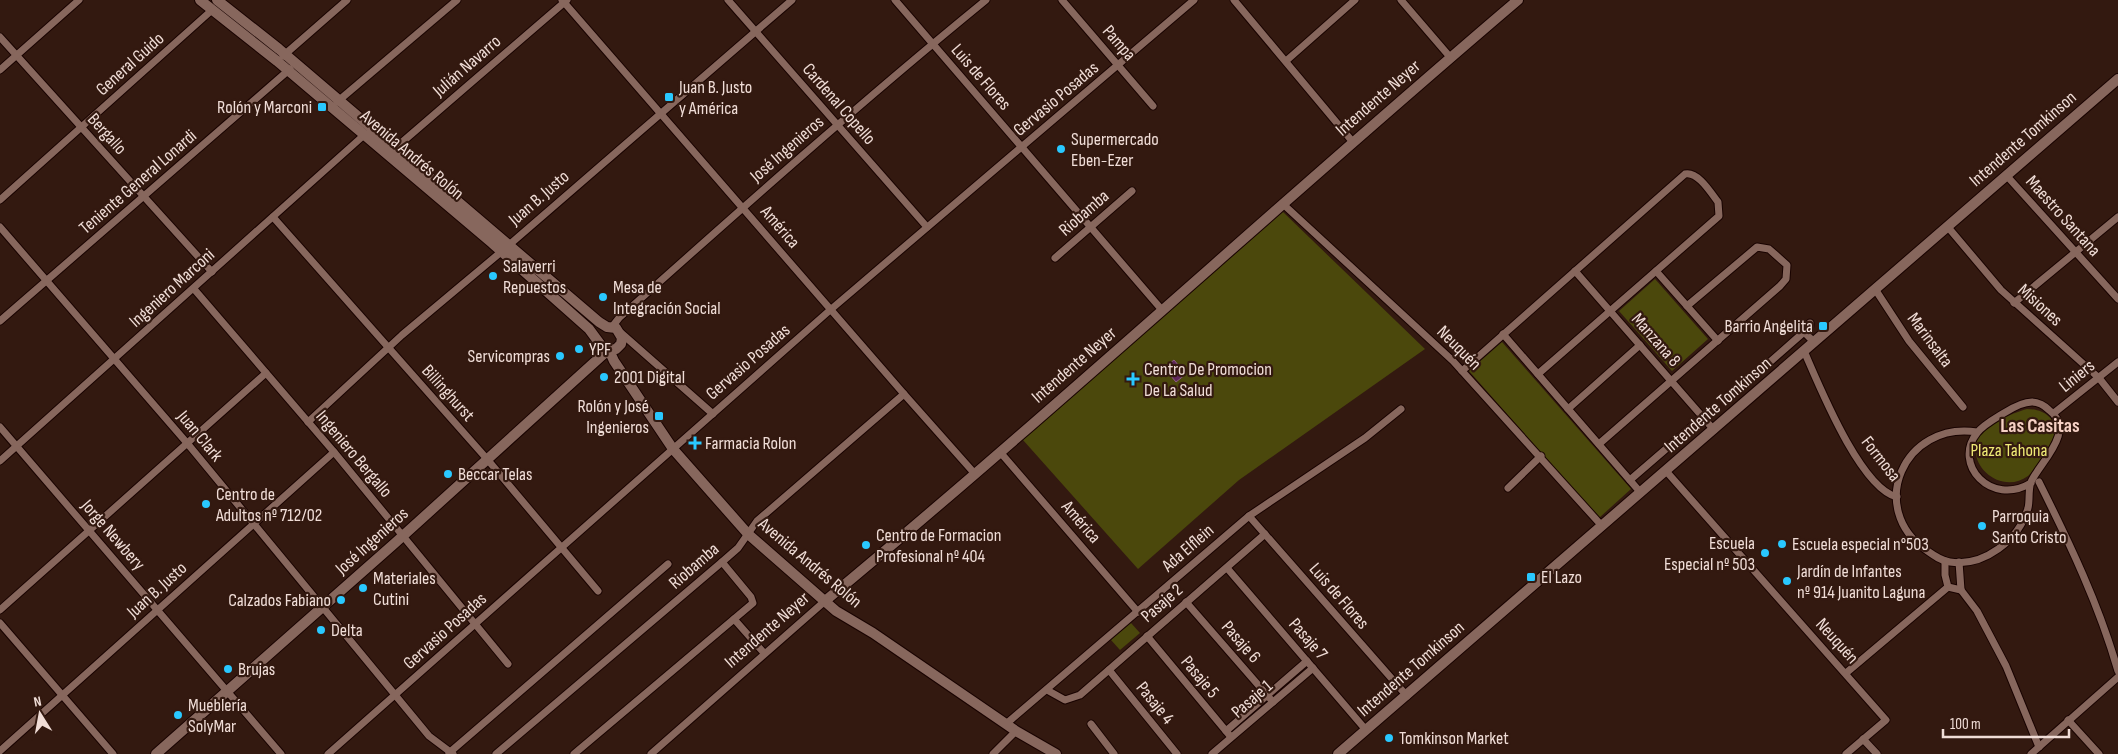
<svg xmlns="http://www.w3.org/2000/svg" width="2118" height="754" font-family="'Sofia Sans Condensed',sans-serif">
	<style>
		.green { fill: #4b480c }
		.water { fill: url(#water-waves); stroke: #8b5e81 }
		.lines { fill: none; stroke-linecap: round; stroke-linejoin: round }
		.street-casing { stroke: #190300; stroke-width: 9 }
		.secondary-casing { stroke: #190300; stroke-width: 12 }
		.street { stroke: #87675d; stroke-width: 7 }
		.secondary { stroke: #87675d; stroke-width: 10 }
		.poi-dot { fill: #29c8ff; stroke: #331910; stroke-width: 2 }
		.labels { text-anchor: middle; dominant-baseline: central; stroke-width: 4.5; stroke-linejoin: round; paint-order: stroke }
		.street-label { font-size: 18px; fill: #f0ddd7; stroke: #331910 }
		.poi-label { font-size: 18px; fill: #f0ddd7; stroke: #331910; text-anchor: start }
		.park-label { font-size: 18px; fill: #efeb75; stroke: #331910 }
		.quarter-label { font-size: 20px; font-weight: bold; fill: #f6d1c5; stroke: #331910 }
	</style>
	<defs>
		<pattern id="water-waves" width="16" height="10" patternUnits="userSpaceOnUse" patternTransform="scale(1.25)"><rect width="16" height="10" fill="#60275c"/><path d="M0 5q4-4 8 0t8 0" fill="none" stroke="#774673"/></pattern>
	</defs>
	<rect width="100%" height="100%" fill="#331910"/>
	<!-- green -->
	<g class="green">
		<polygon points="1283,212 1425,349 1239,480 1138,569 1023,440"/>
		<polygon points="1655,279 1708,339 1672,371 1619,311"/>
		<polygon points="1502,342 1631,489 1599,518 1469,371"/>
		<path d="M2027 409C2043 409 2056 417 2056 435 2050 444 2035 470 2028 476 2003 495 1968 468 1977 441 1982 426 2012 413 2027 409Z"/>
		<polygon points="1131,623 1140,633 1120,650 1111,640"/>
	</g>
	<!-- water -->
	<polygon class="water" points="1174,360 1186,374 1176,382 1164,368"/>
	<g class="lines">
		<!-- street casing -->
		<g class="street-casing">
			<g id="street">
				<polyline points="562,0 904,394 975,474"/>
				<polyline points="728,0 927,227"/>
				<polyline points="895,0 1162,310"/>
				<polyline points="1062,0 1153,106"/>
				<polyline points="1234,0 1352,141"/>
				<polyline points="1401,0 1450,57"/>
				<polyline points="0,37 212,272"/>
				<polyline points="283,56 347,0"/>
				<polyline points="1286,61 1355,0"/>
				<polyline points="0,70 79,0"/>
				<polyline points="337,102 457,0"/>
				<polyline points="393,150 567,0"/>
				<polyline points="2006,175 2118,299"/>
				<polyline points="0,200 212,10"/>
				<polyline points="1283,204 1453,361 1602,526"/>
				<polyline points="273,217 487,459 598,591"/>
				<polyline points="1947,226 2001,290 2099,378 2118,402"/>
				<polyline points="0,227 187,443 429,736 453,754"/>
				<polyline points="1055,258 1132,191"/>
				<polyline points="1575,271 1714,430"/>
				<polyline points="1656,271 1718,341"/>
				<polyline points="194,289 334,452 508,664"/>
				<polyline points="1875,289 1909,341 1963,407"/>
				<polyline points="2014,303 2118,217"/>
				<polyline points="0,321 290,69"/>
				<polyline points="1810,323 1810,326 1804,332 1814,342"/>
				<path d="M612 327 619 318C740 210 861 102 986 0"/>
				<polyline points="621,333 713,414"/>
				<polyline points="1503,334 1641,493"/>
				<path d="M1804 351C1819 385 1860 488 1897 497"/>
				<path d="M1462 371 1685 174C1698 171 1711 193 1718 202L1719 216 1538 374"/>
				<polyline points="1737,391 1804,332"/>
				<polyline points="1568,409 1640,345"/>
				<polyline points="2054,413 2118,362"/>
				<polyline points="308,422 402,335 501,252 792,0"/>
				<polyline points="0,427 281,754"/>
				<path d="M1977 432C1904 421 1866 508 1926 550 1933 555 1941 561 1950 562 1984 567 2019 540 2028 508 2030 500 2028 490 2031 482 2040 462 2077 431 2049 410 2045 406 2038 402 2032 402 2022 402 2012 408 2004 413 1996 418 1983 425 1977 433 1952 464 1991 507 2031 483"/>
				<polyline points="1599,444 1780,286 1786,279 1787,265 1769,249 1757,247 1687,306"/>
				<polyline points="1000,452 1138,612"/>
				<polyline points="0,461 363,136"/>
				<polyline points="1666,471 1886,720 1846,754"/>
				<polyline points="1630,480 1703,417"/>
				<path d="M2039 482C2070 544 2099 605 2118 671"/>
				<polyline points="1508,488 1541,456"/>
				<polyline points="1249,516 1407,696"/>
				<polyline points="1945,561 1945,575 1948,587 1961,590"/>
				<polyline points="1959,562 1961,590 1977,611 2006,666 2039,747"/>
				<polyline points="1227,568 1366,730"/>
				<polyline points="1186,602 1273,702"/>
				<polyline points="0,610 266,373"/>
				<polyline points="734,619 764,653"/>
				<polyline points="0,623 113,754"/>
				<polyline points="1147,636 1231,737"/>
				<polyline points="1109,670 1177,754"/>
				<polyline points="1846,673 1948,587"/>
				<polyline points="1047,690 1065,700 1080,695 1265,534"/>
				<polyline points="2068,720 2099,754"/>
				<polyline points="1006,724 1249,516 1365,438 1401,409"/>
				<polyline points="1091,724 1114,754"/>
				<polyline points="1226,731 1307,661"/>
				<polyline points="1863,739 1877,754"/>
				<polyline points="0,751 334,452"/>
				<polyline points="449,753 668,564"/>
				<polyline points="328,754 829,311 1194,0"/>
				<polyline points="496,754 722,562 738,548 757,521 904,394"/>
				<polyline points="574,754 753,603 751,597 722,562"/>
				<polyline points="651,754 825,601"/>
				<polyline points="993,754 1016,731"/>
				<polyline points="1212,754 1313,668"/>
				<polyline points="2031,754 2118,677"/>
			</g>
		</g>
		<!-- secondary casing -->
		<g class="secondary-casing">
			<g id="secondary">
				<polyline points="200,0 277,61 492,243 589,329 603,348 609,350 616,349 621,344 622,338 616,328 607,327 599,322 279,49 217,0"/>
				<polyline points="609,350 614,361 673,449 748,534 836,611 873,633 1016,731 1056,754"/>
				<path d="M825 601C1060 406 1285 198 1518 0"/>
				<polyline points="156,754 395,543 608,350"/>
				<polyline points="1338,754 2118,79"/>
			</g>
		</g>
		<!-- street -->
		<use href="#street" class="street"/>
		<!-- secondary -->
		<use href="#secondary" class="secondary"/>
	</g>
	<!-- markers -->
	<g class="poi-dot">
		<rect x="664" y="92" width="10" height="10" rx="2.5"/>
		<rect x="317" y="102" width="10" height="10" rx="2.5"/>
		<circle cx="1061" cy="149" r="5"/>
		<circle cx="493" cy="276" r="5"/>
		<circle cx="603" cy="297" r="5"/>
		<rect x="1818" y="321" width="10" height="10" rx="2.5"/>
		<circle cx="579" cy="349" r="5"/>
		<circle cx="560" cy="356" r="5"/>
		<circle cx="604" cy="377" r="5"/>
		<path d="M1130.5 371.5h5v5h5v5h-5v5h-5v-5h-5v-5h5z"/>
		<rect x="654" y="411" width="10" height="10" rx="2.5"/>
		<path d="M692.5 435.5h5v5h5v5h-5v5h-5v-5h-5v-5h5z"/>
		<circle cx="448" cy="474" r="5"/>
		<circle cx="206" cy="504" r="5"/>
		<circle cx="1982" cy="526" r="5"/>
		<circle cx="1782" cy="544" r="5"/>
		<circle cx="866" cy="545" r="5"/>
		<circle cx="1765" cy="553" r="5"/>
		<rect x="1526" y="572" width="10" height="10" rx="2.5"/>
		<circle cx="1787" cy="581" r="5"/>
		<circle cx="363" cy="588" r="5"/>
		<circle cx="341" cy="600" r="5"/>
		<circle cx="321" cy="630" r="5"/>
		<circle cx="228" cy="669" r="5"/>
		<circle cx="178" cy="715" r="5"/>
		<circle cx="1389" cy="738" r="5"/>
	</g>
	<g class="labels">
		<!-- street labels -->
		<g class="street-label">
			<text transform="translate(1119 43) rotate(49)">Pampa</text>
			<text transform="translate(130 64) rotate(-42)">General Guido</text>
			<text transform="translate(467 66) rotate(-41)">Julián Navarro</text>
			<text transform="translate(981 77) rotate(49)">Luis de Flores</text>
			<text transform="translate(1378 98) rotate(-41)">Intendente Neyer</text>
			<text transform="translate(1056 99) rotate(-40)">Gervasio Posadas</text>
			<text transform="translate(839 104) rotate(49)">Cardenal Copello</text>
			<text transform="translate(107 134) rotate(48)">Bergallo</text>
			<text transform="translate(2023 139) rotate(-41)">Intendente Tomkinson</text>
			<text transform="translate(787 149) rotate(-41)">José Ingenieros</text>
			<text transform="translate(412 155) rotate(40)">Avenida Andrés Rolón</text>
			<text transform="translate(138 182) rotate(-41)">Teniente General Lonardi</text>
			<text transform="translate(539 198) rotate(-41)">Juan B. Justo</text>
			<text transform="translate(1084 213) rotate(-41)">Riobamba</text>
			<text transform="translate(2063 216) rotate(48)">Maestro Santana</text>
			<text transform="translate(780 227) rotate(49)">América</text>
			<text transform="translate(172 288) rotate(-42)">Ingeniero Marconi</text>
			<text transform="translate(2040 305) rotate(42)">Misiones</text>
			<text transform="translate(1656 340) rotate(49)">Manzana 8</text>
			<text transform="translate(1930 340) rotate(53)">Marinsalta</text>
			<text transform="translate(1459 348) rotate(45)">Neuquén</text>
			<text transform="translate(748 362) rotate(-41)">Gervasio Posadas</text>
			<text transform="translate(1074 365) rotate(-41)">Intendente Neyer</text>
			<text transform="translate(2077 376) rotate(-39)">Liniers</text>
			<text transform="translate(448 393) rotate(48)">Billinghurst</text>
			<text transform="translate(1718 405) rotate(-41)">Intendente Tomkinson</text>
			<text transform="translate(200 436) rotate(50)">Juan Clark</text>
			<text transform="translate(354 454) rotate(50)">Ingeniero Bergallo</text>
			<text transform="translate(1881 459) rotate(52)">Formosa</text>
			<text transform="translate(1081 522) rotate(49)">América</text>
			<text transform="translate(113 535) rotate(49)">Jorge Newbery</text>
			<text transform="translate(372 541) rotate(-42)">José Ingenieros</text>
			<text transform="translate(1188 548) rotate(-41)">Ada Elflein</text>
			<text transform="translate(810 563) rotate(40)">Avenida Andrés Rolón</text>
			<text transform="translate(694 566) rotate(-41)">Riobamba</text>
			<text transform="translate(157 590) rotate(-42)">Juan B. Justo</text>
			<text transform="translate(1339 596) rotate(49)">Luis de Flores</text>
			<text transform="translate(1162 603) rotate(-41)">Pasaje 2</text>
			<text transform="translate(767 630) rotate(-41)">Intendente Neyer</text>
			<text transform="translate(445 631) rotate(-42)">Gervasio Posadas</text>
			<text transform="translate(1308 639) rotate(49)">Pasaje 7</text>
			<text transform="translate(1837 641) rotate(48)">Neuquén</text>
			<text transform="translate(1241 642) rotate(49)">Pasaje 6</text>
			<text transform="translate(1411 669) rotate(-41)">Intendente Tomkinson</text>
			<text transform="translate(1200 677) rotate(50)">Pasaje 5</text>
			<text transform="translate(1252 699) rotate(-41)">Pasaje 1</text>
			<text transform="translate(1155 703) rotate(51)">Pasaje 4</text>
		</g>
		<!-- poi labels -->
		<g class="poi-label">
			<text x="679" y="87">Juan B. Justo<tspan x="679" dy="21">y América</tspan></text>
			<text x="312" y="107" text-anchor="end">Rolón y Marconi</text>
			<text x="1071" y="139">Supermercado<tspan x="1071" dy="21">Eben-Ezer</tspan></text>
			<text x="503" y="266">Salaverri<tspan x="503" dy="21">Repuestos</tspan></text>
			<text x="613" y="287">Mesa de<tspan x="613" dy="21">Integración Social</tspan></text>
			<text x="1813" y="326" text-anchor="end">Barrio Angelita</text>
			<text x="589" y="349">YPF</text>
			<text x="550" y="356" text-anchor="end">Servicompras</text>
			<text x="1144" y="369">Centro De Promocion<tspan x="1144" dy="21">De La Salud</tspan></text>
			<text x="614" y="377">2001 Digital</text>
			<text x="649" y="406" text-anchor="end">Rolón y José<tspan x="649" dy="21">Ingenieros</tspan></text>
			<text x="705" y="443">Farmacia Rolon</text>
			<text x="458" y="474">Beccar Telas</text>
			<text x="216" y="494">Centro de<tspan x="216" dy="21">Adultos nº 712/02</tspan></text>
			<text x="1992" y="516">Parroquia<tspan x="1992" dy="21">Santo Cristo</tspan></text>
			<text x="876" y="535">Centro de Formacion<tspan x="876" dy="21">Profesional nº 404</tspan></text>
			<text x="1755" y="543" text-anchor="end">Escuela<tspan x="1755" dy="21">Especial nº 503</tspan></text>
			<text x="1792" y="544">Escuela especial n°503</text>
			<text x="1797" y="571">Jardín de Infantes<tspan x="1797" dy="21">nº 914 Juanito Laguna</tspan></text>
			<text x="1541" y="577">El Lazo</text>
			<text x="373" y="578">Materiales<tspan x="373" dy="21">Cutini</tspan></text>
			<text x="331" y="600" text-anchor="end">Calzados Fabiano</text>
			<text x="331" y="630">Delta</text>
			<text x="238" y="669">Brujas</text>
			<text x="188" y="705">Mueblería<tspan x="188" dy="21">SolyMar</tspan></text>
			<text x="1399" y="738">Tomkinson Market</text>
		</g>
		<!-- park labels -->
		<g class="park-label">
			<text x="2009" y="450">Plaza Tahona</text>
		</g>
		<!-- quarter labels -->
		<g class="quarter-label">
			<text x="2040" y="426">Las Casitas</text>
		</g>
	</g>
	<!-- north arrow -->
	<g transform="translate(40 714) rotate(349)" stroke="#331910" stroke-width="4" paint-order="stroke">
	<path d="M0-4L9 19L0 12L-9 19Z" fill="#f0ddd7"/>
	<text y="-8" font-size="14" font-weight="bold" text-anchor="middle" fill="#f0ddd7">N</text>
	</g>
	<!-- scale -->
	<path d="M1943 729v8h126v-8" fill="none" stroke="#f0ddd7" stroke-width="2.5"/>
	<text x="1950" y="729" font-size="15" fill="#f0ddd7" stroke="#331910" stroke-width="4" paint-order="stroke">100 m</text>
</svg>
